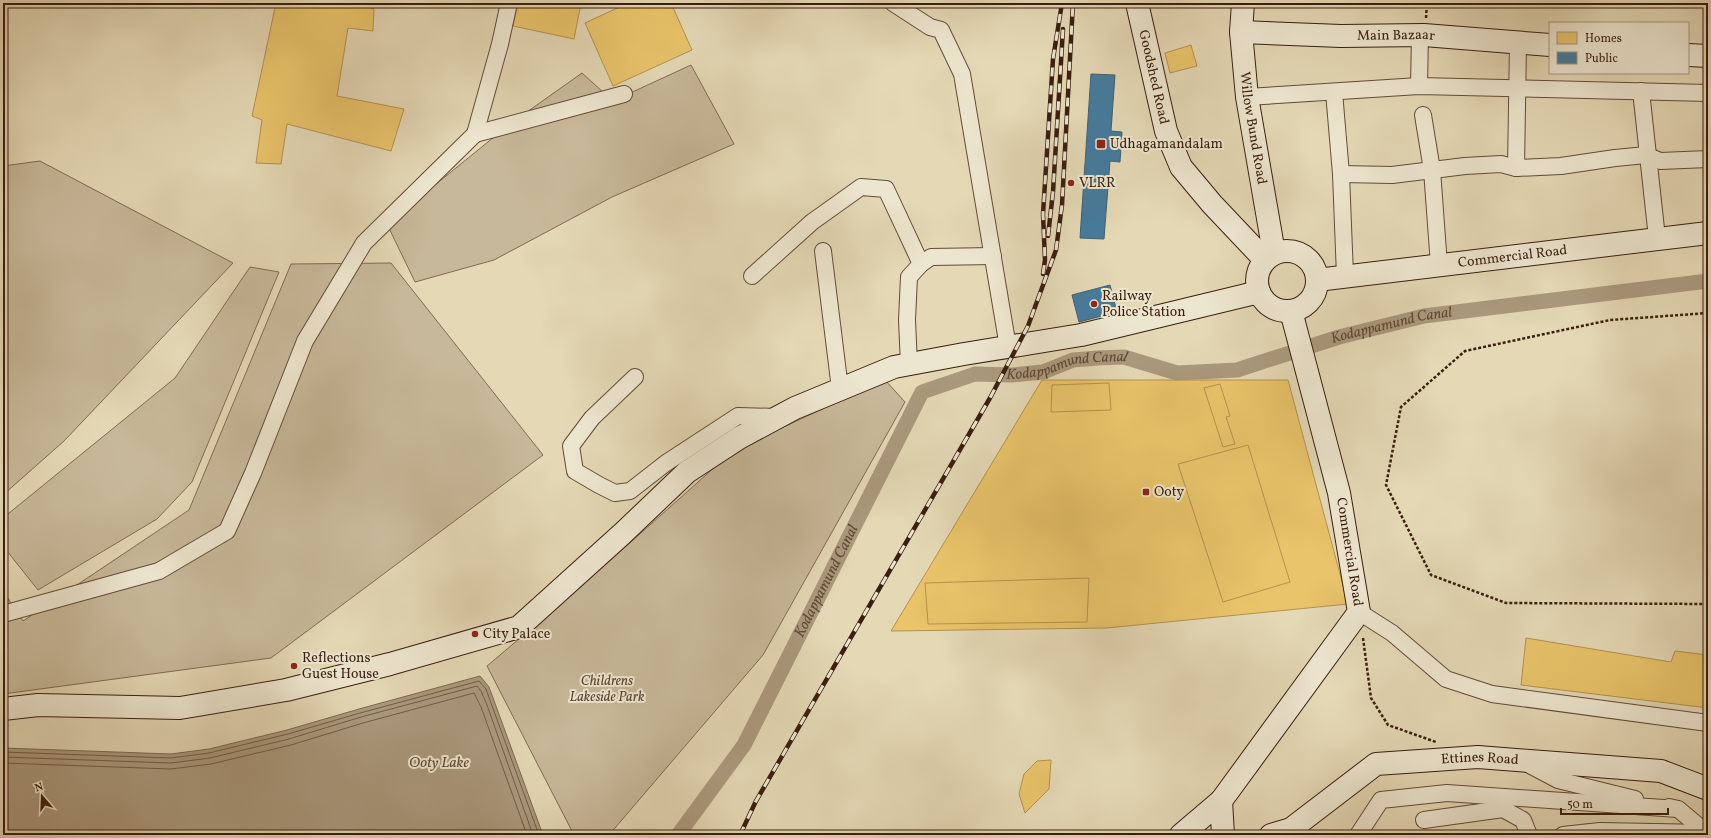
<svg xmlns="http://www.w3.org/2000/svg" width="1711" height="838" font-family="Vollkorn,serif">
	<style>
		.green { fill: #c7b899; stroke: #806b54 }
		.water { fill: #aa997d; stroke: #7d6851 }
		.homes { fill: #e9c46a; stroke: #b4924f }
		.public { fill: #457b9d; stroke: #425f72 }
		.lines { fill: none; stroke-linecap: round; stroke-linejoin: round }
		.shore { stroke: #725c46; stroke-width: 1 }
		.canal { stroke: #aa997d; stroke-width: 15 }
		.street-casing { stroke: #644c38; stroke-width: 18 }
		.secondary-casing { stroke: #3a1e0f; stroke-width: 24 }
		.path { stroke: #3a1e0f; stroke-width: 2.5; stroke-dasharray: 3 2; stroke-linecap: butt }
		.street { stroke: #ede6cf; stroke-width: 16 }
		.secondary { stroke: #ede6cf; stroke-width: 22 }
		.rail-casing { stroke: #3a1e0f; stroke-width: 4.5 }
		.rail { stroke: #ede6cf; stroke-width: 3; stroke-dasharray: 9; stroke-linecap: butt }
		.poi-dot { fill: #8f2418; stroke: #ede6cf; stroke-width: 1.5 }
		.labels { text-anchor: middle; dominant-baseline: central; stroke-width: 4; stroke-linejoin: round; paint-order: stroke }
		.street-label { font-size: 14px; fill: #3a1e0f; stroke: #ede6cf }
		.poi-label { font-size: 14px; fill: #3a1e0f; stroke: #ede6cf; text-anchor: start }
		.park-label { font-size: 14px; font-style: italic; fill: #5d4432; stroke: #ede6cf }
		.water-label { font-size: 15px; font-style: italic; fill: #614936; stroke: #ede6cf }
	</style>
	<rect width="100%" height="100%" fill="#e4d8b5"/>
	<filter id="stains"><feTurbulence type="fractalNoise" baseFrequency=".005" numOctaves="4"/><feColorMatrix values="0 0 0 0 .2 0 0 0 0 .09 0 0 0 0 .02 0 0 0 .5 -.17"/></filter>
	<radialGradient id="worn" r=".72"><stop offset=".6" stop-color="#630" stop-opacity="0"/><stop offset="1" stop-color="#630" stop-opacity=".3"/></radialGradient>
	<!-- green -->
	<g class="green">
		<polygon points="691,65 734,144 612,197 494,260 415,282 387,224 510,124 582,73 613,101"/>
		<polygon points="40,161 233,263 64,441 3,495 3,166"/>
		<polygon points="391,263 543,455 271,658 3,694 3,591 23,621 189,510 291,264"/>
		<polygon points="250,267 279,272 192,482 157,519 38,590 3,546 3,518 175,378"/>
		<polygon points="885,380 905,402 763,655 609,835 574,835 487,666 577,590 716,466 764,436"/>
	</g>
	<!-- water -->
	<polygon class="water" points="480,676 489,687 543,835 3,835 3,748 171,754 209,749 287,730 359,709"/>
	<!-- homes -->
	<g class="homes">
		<polygon points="276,3 356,3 374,9 373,31 348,28 337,96 404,109 391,151 287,124 281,164 256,163 262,120 252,116"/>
		<polygon points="518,3 581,3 574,39 513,26"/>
		<polygon points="628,3 671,3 692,50 613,86 585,23"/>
		<polygon points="1191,45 1197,66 1170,73 1165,53"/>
		<polygon points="1042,380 1288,380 1348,604 1107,628 891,631"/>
		<polygon points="1109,383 1111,410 1051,412 1052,385"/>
		<polygon points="1220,384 1230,416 1226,417 1235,444 1223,447 1204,388"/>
		<polygon points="1248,445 1290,582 1223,602 1178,464"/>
		<polygon points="1089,578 1087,622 928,624 925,583"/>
		<polygon points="1526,638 1671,662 1675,651 1708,655 1708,708 1521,685"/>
		<polygon points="1051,760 1049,789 1025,813 1019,794 1024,774 1037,761"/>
	</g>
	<!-- public -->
	<g class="public">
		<polygon points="1091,74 1115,75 1111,131 1122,132 1120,162 1110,161 1104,239 1080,238"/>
		<polygon points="1110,285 1117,312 1079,322 1072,295"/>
	</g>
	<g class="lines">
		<!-- shore -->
		<g class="shore">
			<polyline points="3,752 171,758 209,753 288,734 360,713 479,681 486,689 491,703 539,835"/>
			<polyline points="3,757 171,763 210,758 289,739 361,717 477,686 481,691 487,705 533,835"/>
			<polyline points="3,763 171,769 211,764 291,745 363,723 474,693 481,707 527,835"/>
		</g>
		<!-- canal -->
		<path class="canal" id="s1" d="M678 835 744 745 922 392 975 374 1012 375 1043 372 1073 360 1098 358 1124 357 1177 373 1237 370 1339 337 1424 316 1708 281"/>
		<!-- street casing -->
		<g class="street-casing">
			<g id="street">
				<polyline points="893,3 930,27 941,30 962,74 1008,347"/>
				<polyline points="1419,86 1420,35"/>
				<polyline points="1641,91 1657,238"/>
				<polyline points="1334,92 1341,174 1345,276"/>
				<polyline points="1247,97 1419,86 1708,93"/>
				<polyline points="1423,115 1432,170 1439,265"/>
				<polyline points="475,134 624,94"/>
				<polyline points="1516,168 1518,43"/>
				<polyline points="1341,174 1392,175 1465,166 1501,164 1516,168 1561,166 1615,158 1646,155 1660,161 1708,159"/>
				<polyline points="823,251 840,389"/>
				<polyline points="752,276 812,222 861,187 886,189 921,264"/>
				<polyline points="909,365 907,320 909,277 921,264 931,257 993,256"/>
				<polyline points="635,377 592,418 571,446 575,471 599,485 615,493 630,491 666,463 738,416 778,417"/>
				<polyline points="1359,612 1392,633 1446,679 1492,694 1708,723"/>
				<polyline points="3,614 159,571 227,531 253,473 305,341 364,243 475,134 500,44 509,3"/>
				<polyline points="1526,763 1558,780 1635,799"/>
				<polyline points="1669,807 1678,809 1707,833"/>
				<polyline points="1424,820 1503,809 1523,820 1529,835"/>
				<polyline points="1358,835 1381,800 1447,793 1678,809"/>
				<polyline points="1563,835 1600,831 1708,833"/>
			</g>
		</g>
		<!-- secondary casing -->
		<g class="secondary-casing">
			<g id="secondary">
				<path id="s2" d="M1137 3 1166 131 1181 167 1212 204 1265 260"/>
				<path id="s3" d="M1243 3 1241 32 1247 97 1274 253"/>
				<path id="s4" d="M1241 32 1341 36 1424 35 1550 45"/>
				<polyline points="1688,55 1708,56"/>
				<circle cx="1287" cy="281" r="30"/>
				<path id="s5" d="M1317 280 1708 233"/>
				<polyline points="3,709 38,705 180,708 286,690 390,664 519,627 622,534 687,472 739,438 795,408 894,367 964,354 1081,335 1259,292"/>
				<polyline points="1221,801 1359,612 1339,493 1291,311"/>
				<polyline points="1181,835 1221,801 1223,835"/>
				<path id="s6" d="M1271 835 1291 829 1376 764 1478 757 1661 771 1708 789"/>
			</g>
		</g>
		<!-- path -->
		<g class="path">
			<polyline points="1426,18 1427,3"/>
			<polyline points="1708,313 1610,320 1465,351 1401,407 1386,485 1431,575 1506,603 1708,604"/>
			<polyline points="1363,638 1371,698 1388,725 1436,742"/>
		</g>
		<!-- street -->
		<use href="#street" class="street"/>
		<!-- secondary -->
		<use href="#secondary" class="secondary"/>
		<!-- rail casing -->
		<g class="rail-casing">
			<g id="rail">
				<polyline points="1048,236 1053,192 1063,29"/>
				<polyline points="1043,274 1045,260 1043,214 1053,59 1062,3"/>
				<polyline points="740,835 756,801 990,398 1028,326 1056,250 1062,205 1073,3"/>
			</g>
		</g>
		<!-- rail -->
		<use href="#rail" class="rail"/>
	</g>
	<!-- markers -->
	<g class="poi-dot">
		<rect x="1096" y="139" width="10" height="10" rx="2"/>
		<circle cx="1071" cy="183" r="4"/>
		<circle cx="1094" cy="304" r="4"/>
		<rect x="1142" y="488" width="8" height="8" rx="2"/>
		<circle cx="475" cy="634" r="4"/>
		<circle cx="294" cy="666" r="4"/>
	</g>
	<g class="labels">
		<!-- street labels -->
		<g class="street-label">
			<text stroke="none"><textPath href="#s4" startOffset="155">Main Bazaar</textPath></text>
			<text stroke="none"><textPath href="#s2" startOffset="76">Goodshed Road</textPath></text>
			<text stroke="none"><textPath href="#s3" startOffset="126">Willow Bund Road</textPath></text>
			<text stroke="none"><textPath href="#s5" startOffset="197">Commercial Road</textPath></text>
			<text transform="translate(1349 552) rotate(81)">Commercial Road</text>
			<text stroke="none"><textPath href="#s6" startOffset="232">Ettines Road</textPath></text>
		</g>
		<!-- poi labels -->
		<g class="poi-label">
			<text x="1110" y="144">Udhagamandalam</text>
			<text x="1079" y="183">VLRR</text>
			<text x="1102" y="296">Railway<tspan x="1102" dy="16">Police Station</tspan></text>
			<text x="1154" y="492">Ooty</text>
			<text x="483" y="634">City Palace</text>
			<text x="302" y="658">Reflections<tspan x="302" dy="16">Guest House</tspan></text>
		</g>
		<!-- park labels -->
		<g class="park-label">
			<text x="607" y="681">Childrens<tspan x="607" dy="16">Lakeside Park</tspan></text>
		</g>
		<!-- water labels -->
		<g class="water-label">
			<text stroke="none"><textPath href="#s1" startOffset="991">Kodappamund Canal</textPath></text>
			<text stroke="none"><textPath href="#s1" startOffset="656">Kodappamund Canal</textPath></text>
			<text stroke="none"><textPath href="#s1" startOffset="295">Kodappamund Canal</textPath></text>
			<text x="439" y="763">Ooty Lake</text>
		</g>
	</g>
	<!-- margin -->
	<rect width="1711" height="838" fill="none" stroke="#e4d8b5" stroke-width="16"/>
	<rect x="4" y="4" width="1703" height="830" fill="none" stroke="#3a1e0f" stroke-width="2"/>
	<rect x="8" y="8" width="1695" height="822" fill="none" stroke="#3a1e0f"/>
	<!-- legend -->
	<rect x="1549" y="22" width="140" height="52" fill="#ede6cf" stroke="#a59682"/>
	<rect x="1557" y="32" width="20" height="12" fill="#e9c46a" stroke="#a59682"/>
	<text x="1585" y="42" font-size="12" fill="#3a1e0f">Homes</text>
	<rect x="1557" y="52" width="20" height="12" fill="#457b9d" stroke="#a59682"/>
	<text x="1585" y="62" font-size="12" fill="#3a1e0f">Public</text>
	<!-- north arrow -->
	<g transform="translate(42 796) rotate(341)" stroke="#ede6cf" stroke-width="3" paint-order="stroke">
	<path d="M0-3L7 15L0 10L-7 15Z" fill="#3a1e0f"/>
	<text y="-6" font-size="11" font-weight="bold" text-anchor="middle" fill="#3a1e0f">N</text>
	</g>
	<!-- scale -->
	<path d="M1561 808v6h107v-6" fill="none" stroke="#3a1e0f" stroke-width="2"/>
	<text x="1567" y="808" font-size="12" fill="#3a1e0f" stroke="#ede6cf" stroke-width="3" paint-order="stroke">50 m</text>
	<rect width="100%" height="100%" filter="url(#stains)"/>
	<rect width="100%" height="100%" fill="url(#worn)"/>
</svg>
